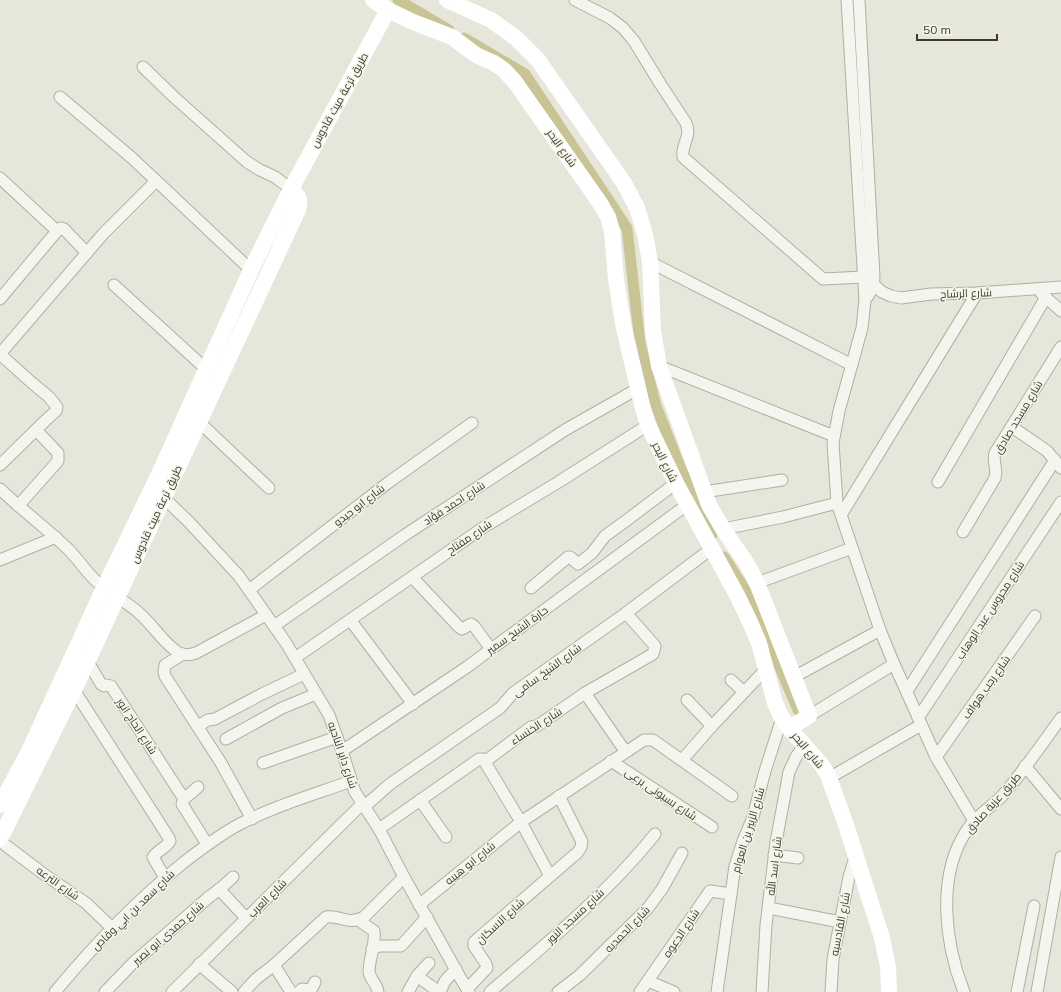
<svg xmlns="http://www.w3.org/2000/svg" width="1061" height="992" font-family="Mulish,Cairo,sans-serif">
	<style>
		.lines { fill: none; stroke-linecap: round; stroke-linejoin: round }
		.canal { stroke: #c9c494; stroke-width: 11 }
		.street-casing { stroke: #b0b0a0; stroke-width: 13 }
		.street { stroke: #f4f5ee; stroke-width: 11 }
		.secondary { stroke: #fff; stroke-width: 16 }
		.labels { text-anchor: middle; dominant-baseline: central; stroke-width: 3; stroke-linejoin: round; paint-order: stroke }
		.street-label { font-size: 11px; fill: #3c3d24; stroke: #f4f4ea }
	</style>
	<rect width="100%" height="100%" fill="#e6e6db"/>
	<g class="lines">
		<!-- canal -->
		<g class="canal">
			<polyline points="398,0 449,30"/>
			<polyline points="464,38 525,74 627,228 640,343 656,406 681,469 712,535"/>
			<polyline points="724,557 751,599 798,710"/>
		</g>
		<!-- street casing -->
		<g class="street-casing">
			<g id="street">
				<path d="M575 0 610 18 623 28 634 41 661 85 686 123C692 137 681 144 683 157L823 279 863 277"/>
				<polyline points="847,0 865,300 862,328 839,411 833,443 837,503 880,630 894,664 936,757 974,821"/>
				<path d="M859 0 874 277C874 287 871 293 865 300"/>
				<polyline points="143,67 174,97 247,162 260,170 275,177 291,189"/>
				<polyline points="60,97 132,158 251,270"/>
				<polyline points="0,178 57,231 61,228 64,229 87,253"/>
				<polyline points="650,262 852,365"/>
				<polyline points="114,285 206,369"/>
				<polyline points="874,285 882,292 891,296 901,298 931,294 977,293 1061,287"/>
				<polyline points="1041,293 1061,311"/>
				<polyline points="0,299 57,231"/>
				<polyline points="0,354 103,234 156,181"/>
				<polyline points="659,366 834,436"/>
				<polyline points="195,418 269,488"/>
				<polyline points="1012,427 1047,451 1061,468"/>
				<polyline points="0,465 46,420 56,411 57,407 49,397 31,382 0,354"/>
				<polyline points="938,482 1046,297"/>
				<path d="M0 489C22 510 46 528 68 549 81 562 89 577 103 587 115 597 129 603 140 614 153 625 164 644 179 653 185 656 190 655 196 653L266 615"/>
				<polyline points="704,492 782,480"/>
				<polyline points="164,498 189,522 239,576 286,643 329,715 342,751 355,792 379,829 404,877 461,979 469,992"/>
				<polyline points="18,506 58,461 58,453 36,430"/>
				<polyline points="841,515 977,293"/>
				<polyline points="723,529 783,517 837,503"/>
				<path d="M963 532 995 478C998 469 992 462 995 453L1061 347"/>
				<polyline points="0,560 56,537"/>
				<polyline points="412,577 459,627 462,629 471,624 474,626 491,649"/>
				<polyline points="757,583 852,548"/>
				<polyline points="531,588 568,557 570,557 578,564 592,553 605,536 627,520 676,483"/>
				<polyline points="249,590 389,482 472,423"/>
				<polyline points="351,621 413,704"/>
				<polyline points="274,626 405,535 565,430 639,388"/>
				<polyline points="183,654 165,665 164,672 165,676 221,763 252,819"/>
				<polyline points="295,658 484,527 557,483 648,425"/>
				<polyline points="87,660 101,684 104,686 106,685 111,686 184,799"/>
				<polyline points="794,677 880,630"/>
				<polyline points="731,680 744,692"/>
				<path d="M74 690 169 838 170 841C166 848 157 851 153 857L165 878"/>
				<polyline points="907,691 1055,460"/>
				<polyline points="585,693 625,751"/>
				<polyline points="687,700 712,726"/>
				<polyline points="809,716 894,664"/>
				<polyline points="918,718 1061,502"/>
				<polyline points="198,726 208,720 215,719 262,694 304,674"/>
				<polyline points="226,739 282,708 316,694"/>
				<polyline points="342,751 467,667 688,504"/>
				<polyline points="936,757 1035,616"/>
				<polyline points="483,759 521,822 550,876"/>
				<polyline points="682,760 712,726 766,669"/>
				<polyline points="611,761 712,827"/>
				<polyline points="263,763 337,737"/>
				<polyline points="1025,766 1061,809"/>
				<polyline points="829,778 921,725"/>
				<polyline points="198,787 184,799 182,804 207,844"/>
				<polyline points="420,800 446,837"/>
				<polyline points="365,806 390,784 500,708 513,693 626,613 711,549"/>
				<polyline points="379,829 479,759 487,760 531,727 537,726 585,693 653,654 655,646 626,613"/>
				<polyline points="0,841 45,875 86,903 112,928"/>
				<polyline points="774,855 798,858"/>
				<polyline points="219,889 246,918"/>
				<polyline points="419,905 521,822 644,740 653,740 732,796"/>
				<polyline points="769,908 840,922"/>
				<path d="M358 920 374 931C376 945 369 958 369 972 370 980 377 983 378 992"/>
				<polyline points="372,949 379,946 401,946 427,917"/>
				<polyline points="199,964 232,992"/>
				<polyline points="274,965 291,992"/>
				<polyline points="417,976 439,992"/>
				<polyline points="648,981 674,992"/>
				<polyline points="467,989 487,968 486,964 474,946 474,942 578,852 581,847 582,842 559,796"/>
				<path d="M55 992C94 945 136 901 183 863 201 849 218 836 238 825 274 806 313 795 351 781"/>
				<polyline points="105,992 133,963 209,897 221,888 233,877"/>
				<polyline points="172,992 363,803"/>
				<path d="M244 992 256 979 274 965 326 917C342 915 347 926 364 917L404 877"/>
				<polyline points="299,992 302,989 311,990 315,982"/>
				<polyline points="408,992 417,976 429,963"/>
				<polyline points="440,992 445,981 456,969"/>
				<path d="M490 992C547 943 608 893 655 834"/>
				<polyline points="558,992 580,975 648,908 662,889 682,853"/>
				<polyline points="640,992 710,891 731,894"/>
				<polyline points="717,992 735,866 743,841 753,817 765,771 782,718"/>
				<polyline points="762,992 766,925 776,842 789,772 796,757 805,744"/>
				<polyline points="831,992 833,959 849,877 855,857"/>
				<path d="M964 992C945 944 936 876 967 830 976 816 990 808 1002 796 1023 772 1042 744 1061 718"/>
				<polyline points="1017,992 1034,906"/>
				<polyline points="1037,992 1061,857"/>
			</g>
		</g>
		<!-- street -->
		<use href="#street" class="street"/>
		<!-- secondary -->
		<g class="secondary">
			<polyline points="373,0 388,10 413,22 452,37 476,55 494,63 504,70 515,82 600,203 608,217 612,231 616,279 623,324 642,405 648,425 676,483 737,595 750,622 759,643 775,703 782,718 789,728 821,764 828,775 846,825 882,938 888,967 889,992"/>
			<polyline points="447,0 491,20 516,38 538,60 624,183 637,208 645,234 650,262 653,331 659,366 709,505 723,529 747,564 757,583 809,716 789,728"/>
			<polyline points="0,805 28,753 104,588 160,472 251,270 291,189 388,10"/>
			<path d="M0 839 74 690 298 210C301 199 299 197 291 189"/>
		</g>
	</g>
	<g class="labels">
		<!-- street labels -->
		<g class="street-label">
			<text transform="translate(339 100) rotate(-61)">طريق ترعة ميت قادوس</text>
			<text transform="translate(562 148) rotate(55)">شارع البحر</text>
			<text transform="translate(966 293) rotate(-2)">شارع الرشاح</text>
			<text transform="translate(1018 417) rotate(-59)">شارع مسجد صادق</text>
			<text transform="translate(665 462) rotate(64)">شارع البحر</text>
			<text transform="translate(454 503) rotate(-33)">شارع احمد فؤاد</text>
			<text transform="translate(359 505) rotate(-38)">شارع ابو حيدو</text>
			<text transform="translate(156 514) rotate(-65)">طريق ترعة ميت قادوس</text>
			<text transform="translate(469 537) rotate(-34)">شارع مفتاح</text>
			<text transform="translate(990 610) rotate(-57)">شارع محروس عبد الوهاب</text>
			<text transform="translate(517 630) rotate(-36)">حارة الشيخ سمير</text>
			<text transform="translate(547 670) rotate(-36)">شارع الشيخ سامى</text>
			<text transform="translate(986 687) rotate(-55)">شارع رجب هواف</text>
			<text transform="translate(137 726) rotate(57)">شارع الحاج انور</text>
			<text transform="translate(536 726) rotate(-33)">شارع الخنساء</text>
			<text transform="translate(808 750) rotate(50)">شارع البحر</text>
			<text transform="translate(343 755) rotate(71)">شارع داير الناحيه</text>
			<text transform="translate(661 794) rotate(34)">شارع بسيونى برعى</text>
			<text transform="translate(993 803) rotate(-48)">طريق عزبة صادق</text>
			<text transform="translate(748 830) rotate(-73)">شارع الزبير بن العوام</text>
			<text transform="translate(470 863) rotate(-39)">شارع ابو هيبه</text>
			<text transform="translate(774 866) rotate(-83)">شارع اسد الله</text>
			<text transform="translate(58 883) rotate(35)">شارع الترعه</text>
			<text transform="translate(267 898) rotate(-45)">شارع العرب</text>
			<text transform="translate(133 910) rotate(-44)">شارع سعد بن ابي وقاص</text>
			<text transform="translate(575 916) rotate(-43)">شارع مسجد النور</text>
			<text transform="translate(500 921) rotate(-43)">شارع الاسكان</text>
			<text transform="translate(840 924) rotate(-79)">شارع القادسيه</text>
			<text transform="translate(627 929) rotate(-46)">شارع الحمديه</text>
			<text transform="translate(168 933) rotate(-41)">شارع حمدى ابو نصير</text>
			<text transform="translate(681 933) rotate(-56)">شارع الدعوه</text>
		</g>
	</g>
	<!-- scale -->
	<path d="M917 34v6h80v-6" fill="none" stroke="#3c3d24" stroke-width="2"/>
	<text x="923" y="34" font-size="12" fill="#3c3d24" stroke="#f4f4ea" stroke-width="3" paint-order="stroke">50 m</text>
</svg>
